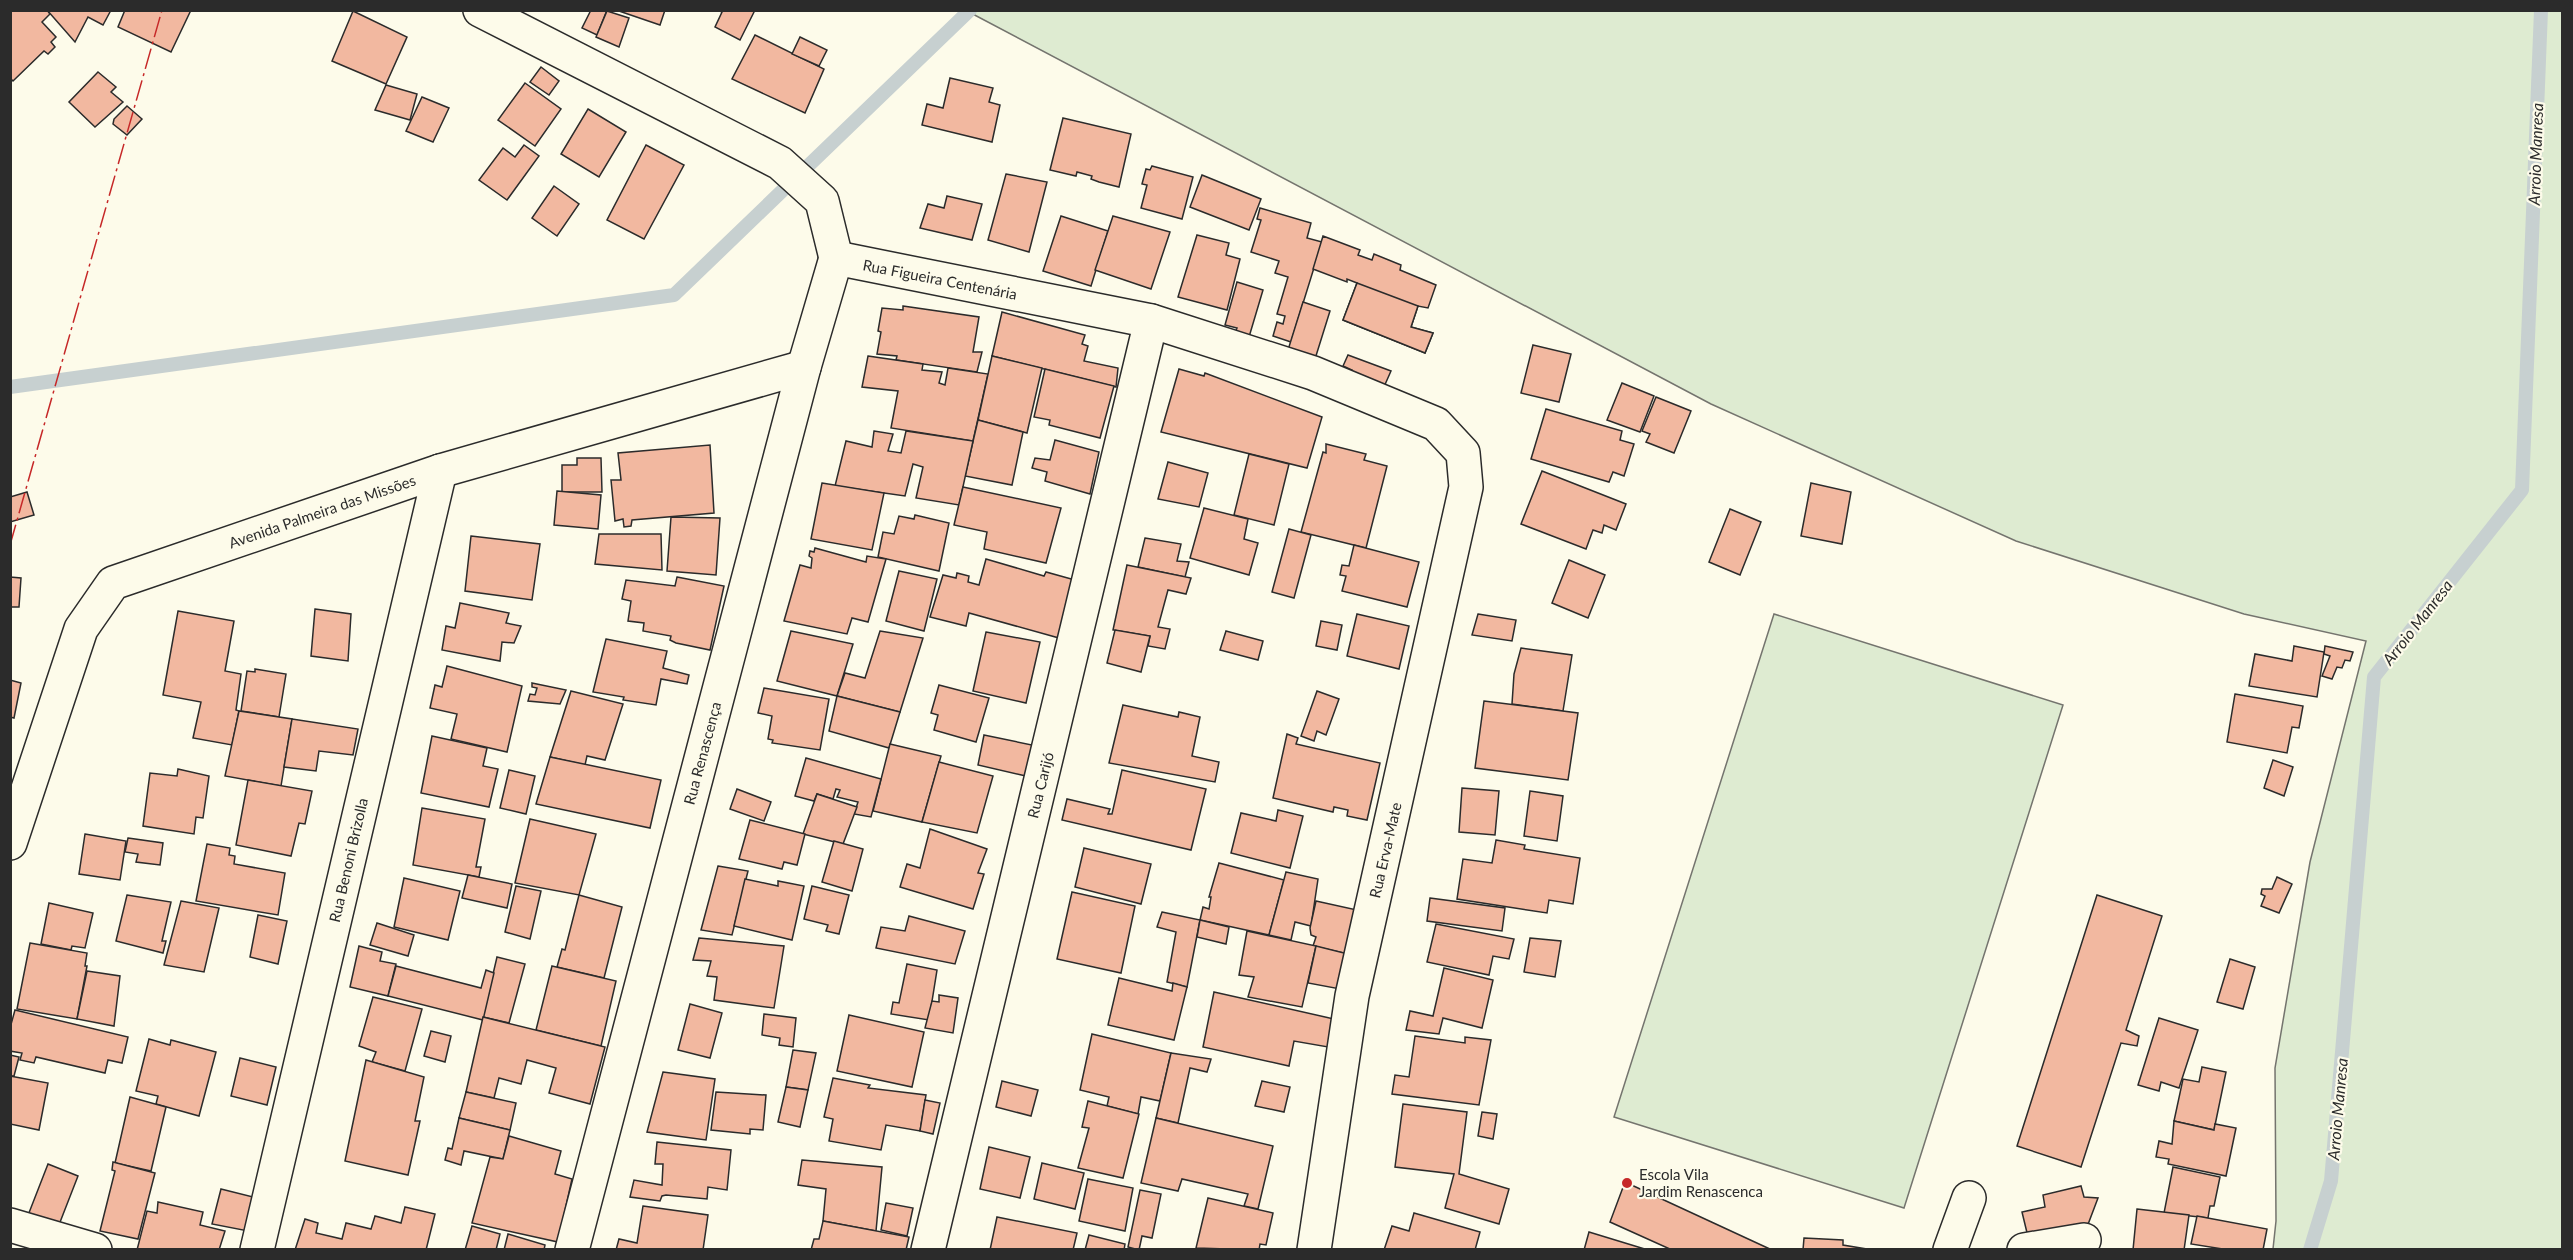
<svg xmlns="http://www.w3.org/2000/svg" width="2573" height="1260" font-family="Lato,sans-serif">
	<style>
		.green { fill: #deebd1; stroke: #74746e; stroke-width: 1.5 }
		.lines { fill: none; stroke-linecap: round; stroke-linejoin: round }
		.stream { stroke: #c7d0d0; stroke-width: 14 }
		.building { fill: #f2b8a0; stroke: #2b2b2b; stroke-width: 1.5 }
		.minor-casing { stroke: #2b2b2b; stroke-width: 36 }
		.minor { stroke: #fdfbea; stroke-width: 33 }
		.power { stroke: #c62828; stroke-width: 1.5; stroke-dasharray: 21 4.5 3 4.5; stroke-linecap: butt }
		.poi-dot { fill: #c62828; stroke: #fdfbea; stroke-width: 2 }
		.labels { text-anchor: middle; dominant-baseline: central; stroke-width: 4.5; stroke-linejoin: round; paint-order: stroke }
		.street-label { font-size: 15px; fill: #2b2b2b; stroke: #fdfbea }
		.poi-label { font-size: 15px; fill: #2b2b2b; stroke: #fdfbea; text-anchor: start }
		.water-label { font-size: 16px; font-style: italic; fill: #2b2b2b; stroke: #fdfbea }
	</style>
	<rect width="100%" height="100%" fill="#fdfbea"/>
	<!-- green -->
	<g class="green">
		<polygon points="967,11 2562,11 2562,1249 2273,1249 2276,1221 2275,1068 2310,862 2366,641 2244,614 2016,541 1711,404"/>
		<polygon points="1774,614 2063,705 1904,1208 1614,1117"/>
	</g>
	<g class="lines">
		<!-- stream -->
		<g class="stream">
			<polyline points="10,387 674,295 970,10"/>
			<polyline points="2310,1250 2331,1181 2374,677 2522,490 2541,10"/>
		</g>
	</g>
	<!-- building -->
	<g class="building">
		<polygon points="10,10 47,10 50,14 42,22 56,37 51,42 55,47 48,54 44,51 13,81 10,78"/>
		<polygon points="47,10 111,10 103,25 88,17 75,42"/>
		<polygon points="125,10 191,10 171,52 118,27"/>
		<polygon points="591,10 607,10 597,35 582,28"/>
		<polygon points="616,10 665,10 660,25"/>
		<polygon points="718,10 755,10 740,40 715,27 722,12"/>
		<polygon points="353,11 407,37 386,84 332,61"/>
		<polygon points="607,11 629,18 619,47 596,37"/>
		<polygon points="755,35 824,69 805,113 732,79"/>
		<polygon points="800,37 827,50 819,66 792,54"/>
		<polygon points="541,67 559,81 549,95 530,82"/>
		<polygon points="98,72 116,87 111,92 123,102 95,127 69,102"/>
		<polygon points="950,78 993,88 989,102 1000,105 992,142 922,125 927,104 943,108"/>
		<polygon points="525,83 561,109 535,146 498,120"/>
		<polygon points="386,85 417,94 410,120 375,110"/>
		<polygon points="422,97 449,108 433,142 406,131"/>
		<polygon points="127,106 142,119 127,135 113,124 114,119"/>
		<polygon points="588,109 626,132 599,177 561,154"/>
		<polygon points="1063,118 1131,134 1119,187 1099,182 1091,179 1092,176 1077,172 1076,176 1050,170"/>
		<polygon points="524,145 539,156 507,200 479,180 503,148 515,157"/>
		<polygon points="646,145 684,165 644,239 607,220"/>
		<polygon points="1152,166 1193,177 1182,219 1141,208 1147,185 1142,184 1146,169 1150,170"/>
		<polygon points="1006,174 1047,182 1029,252 988,240"/>
		<polygon points="1202,175 1261,199 1249,230 1190,207"/>
		<polygon points="554,186 579,204 557,236 532,218"/>
		<polygon points="947,196 982,204 972,240 920,228 928,204 944,208"/>
		<polygon points="1260,208 1311,223 1307,238 1322,242 1291,342 1273,336 1277,322 1283,324 1285,316 1277,314 1288,277 1275,273 1279,261 1251,252 1261,220 1257,219"/>
		<polygon points="1061,216 1108,231 1091,286 1043,271"/>
		<polygon points="1113,216 1170,232 1151,289 1095,270"/>
		<polygon points="1197,235 1229,243 1226,255 1240,259 1227,310 1178,297"/>
		<polygon points="1323,236 1360,250 1358,255 1372,260 1374,254 1401,265 1400,270 1436,285 1428,308 1418,306 1411,327 1433,333 1425,353 1343,320 1357,283 1347,279 1347,282 1313,269"/>
		<polygon points="1237,282 1263,290 1249,337 1235,333 1237,328 1225,325"/>
		<polygon points="1357,283 1418,306 1411,327 1433,333 1425,353 1343,320"/>
		<polygon points="1303,302 1330,311 1315,359 1288,350"/>
		<polygon points="903,306 979,317 973,352 982,352 977,372 896,360 897,356 877,354 881,332 878,331 882,308 903,310"/>
		<polygon points="1002,312 1085,335 1082,344 1088,346 1084,361 1118,368 1116,387 992,356"/>
		<polygon points="1533,345 1571,354 1559,402 1521,393"/>
		<polygon points="1348,355 1391,371 1379,398 1345,384 1352,370 1343,366"/>
		<polygon points="868,356 923,364 922,370 942,372 939,383 945,385 948,368 988,374 973,441 891,428 898,391 862,387"/>
		<polygon points="992,356 1042,368 1027,433 978,420"/>
		<polygon points="1045,369 1114,386 1100,438 1049,425 1050,420 1034,417"/>
		<polygon points="1179,369 1204,376 1205,373 1322,417 1307,468 1161,432"/>
		<polygon points="1622,383 1654,396 1640,432 1607,420"/>
		<polygon points="1656,397 1691,411 1674,453 1646,442 1650,434 1642,431"/>
		<polygon points="1546,409 1622,431 1620,440 1634,444 1624,476 1613,472 1609,482 1531,459"/>
		<polygon points="978,420 1023,432 1012,485 965,476"/>
		<polygon points="874,431 893,434 888,451 901,453 906,431 973,441 959,505 916,498 923,467 913,464 905,496 835,486 846,441 872,447"/>
		<polygon points="1055,440 1099,452 1090,494 1045,481 1047,472 1032,468 1035,458 1050,460"/>
		<polygon points="1326,444 1366,454 1364,460 1387,466 1366,548 1301,532 1323,452 1326,453"/>
		<polygon points="710,445 714,513 632,520 631,526 624,527 623,519 615,521 611,480 621,480 618,453"/>
		<polygon points="1249,454 1289,464 1274,525 1234,515"/>
		<polygon points="577,458 601,458 602,492 562,492 562,465 577,465"/>
		<polygon points="1168,462 1208,473 1199,507 1158,499"/>
		<polygon points="1542,471 1626,504 1616,530 1604,525 1602,533 1593,530 1586,549 1521,524"/>
		<polygon points="822,483 884,493 872,550 811,539"/>
		<polygon points="1811,483 1851,492 1842,544 1801,536"/>
		<polygon points="963,487 1061,508 1046,563 984,549 987,532 954,525"/>
		<polygon points="557,491 601,495 598,529 554,525"/>
		<polygon points="27,492 34,515 10,522 10,497"/>
		<polygon points="1204,508 1248,519 1244,539 1258,543 1249,575 1190,558"/>
		<polygon points="1730,509 1761,522 1740,575 1709,562"/>
		<polygon points="915,515 949,523 939,571 878,557 883,532 894,534 899,516 914,519"/>
		<polygon points="671,517 720,518 716,575 667,571"/>
		<polygon points="1289,529 1311,535 1294,598 1272,592"/>
		<polygon points="599,534 661,534 662,570 595,564"/>
		<polygon points="471,536 540,544 532,600 465,591"/>
		<polygon points="1145,538 1181,544 1177,561 1189,562 1185,577 1138,567"/>
		<polygon points="1354,545 1419,562 1407,607 1342,591 1346,576 1340,575 1342,565 1349,566"/>
		<polygon points="815,548 866,562 867,556 886,559 868,622 852,618 847,634 784,621 800,565 811,568 812,558 809,556 810,551 814,552"/>
		<polygon points="986,559 1044,576 1046,572 1075,580 1059,638 969,613 966,626 930,617 943,575 956,578 957,573 969,576 968,582 979,585"/>
		<polygon points="1569,560 1605,575 1588,618 1552,603"/>
		<polygon points="1127,565 1191,578 1186,594 1168,590 1158,627 1170,629 1165,649 1148,646 1150,636 1113,630"/>
		<polygon points="899,571 937,579 924,631 886,621"/>
		<polygon points="10,577 21,578 19,607 10,607"/>
		<polygon points="677,577 724,586 710,650 676,643 670,640 671,636 643,631 644,623 628,621 631,601 622,599 626,580 675,586"/>
		<polygon points="460,603 509,613 506,623 521,626 514,643 502,642 500,661 442,650 446,626 455,628"/>
		<polygon points="315,609 351,614 348,661 311,656"/>
		<polygon points="178,611 234,621 225,671 241,674 236,710 239,711 232,745 193,738 201,702 163,695"/>
		<polygon points="1357,614 1409,626 1399,669 1347,656"/>
		<polygon points="1478,614 1516,620 1512,641 1472,635"/>
		<polygon points="1321,621 1342,625 1337,650 1316,646"/>
		<polygon points="1115,630 1150,636 1141,672 1107,663"/>
		<polygon points="791,631 853,644 837,696 777,681"/>
		<polygon points="880,631 923,638 900,712 837,696 845,673 865,678"/>
		<polygon points="1226,631 1263,641 1258,660 1220,650"/>
		<polygon points="986,632 1040,642 1026,703 973,691"/>
		<polygon points="606,639 667,651 663,668 689,675 687,684 661,679 656,705 623,700 624,697 593,692"/>
		<polygon points="2294,646 2324,652 2317,697 2249,686 2255,654 2292,661"/>
		<polygon points="2325,646 2353,652 2350,661 2345,660 2342,668 2337,667 2332,679 2322,676 2330,656 2324,654"/>
		<polygon points="1521,648 1572,655 1563,711 1512,704 1514,674"/>
		<polygon points="447,666 522,686 507,752 451,739 457,714 430,708 435,685 442,687"/>
		<polygon points="255,669 286,674 279,717 241,711 247,671 255,672"/>
		<polygon points="10,680 21,683 14,718 10,717"/>
		<polygon points="532,683 566,690 560,704 528,701 530,694 535,695 537,688 532,687"/>
		<polygon points="939,685 989,698 976,742 934,730 938,715 931,713"/>
		<polygon points="764,688 829,699 820,750 772,743 773,740 768,739 772,716 758,713"/>
		<polygon points="571,691 623,704 605,760 587,756 585,765 550,757"/>
		<polygon points="1317,691 1339,699 1326,735 1317,731 1314,741 1301,736"/>
		<polygon points="2235,694 2303,706 2299,728 2292,727 2287,753 2227,742"/>
		<polygon points="837,696 900,712 889,748 829,731"/>
		<polygon points="1484,701 1578,713 1568,780 1475,768"/>
		<polygon points="1123,705 1178,717 1179,712 1200,717 1192,756 1219,762 1215,782 1109,763"/>
		<polygon points="239,711 292,719 281,786 225,776"/>
		<polygon points="292,719 358,729 353,755 319,751 316,771 284,767"/>
		<polygon points="1287,734 1298,738 1296,744 1380,763 1367,820 1347,816 1348,810 1334,807 1333,812 1273,798"/>
		<polygon points="984,735 1032,745 1026,776 978,765"/>
		<polygon points="432,736 487,748 483,766 498,769 489,807 421,793"/>
		<polygon points="890,744 941,756 922,822 873,811"/>
		<polygon points="550,757 661,780 650,828 536,804"/>
		<polygon points="806,758 881,779 871,817 854,814 858,802 837,797 840,790 836,789 833,799 817,794 814,801 795,796"/>
		<polygon points="2273,760 2293,767 2284,796 2264,788"/>
		<polygon points="939,762 993,776 977,833 922,822"/>
		<polygon points="178,769 209,776 203,818 196,817 194,834 143,826 150,773 177,776"/>
		<polygon points="509,770 535,776 526,814 500,808"/>
		<polygon points="1122,770 1206,789 1191,850 1062,820 1067,799 1110,809 1108,814 1112,814"/>
		<polygon points="248,780 312,791 305,824 299,823 291,856 236,845"/>
		<polygon points="1462,788 1499,791 1495,835 1459,832"/>
		<polygon points="737,789 771,802 764,821 730,809"/>
		<polygon points="1530,791 1563,796 1557,841 1524,836"/>
		<polygon points="817,794 857,807 843,844 803,834"/>
		<polygon points="422,808 485,819 476,867 481,867 479,877 413,865"/>
		<polygon points="1278,810 1303,816 1290,868 1231,853 1241,813 1276,821"/>
		<polygon points="530,819 596,834 579,895 515,883"/>
		<polygon points="750,820 805,834 797,865 784,862 782,869 739,859"/>
		<polygon points="930,829 987,849 978,873 984,874 973,909 900,887 907,864 920,868"/>
		<polygon points="85,834 126,841 120,880 79,874"/>
		<polygon points="128,838 163,843 160,865 136,862 138,854 125,852"/>
		<polygon points="1496,840 1525,845 1524,849 1580,858 1573,904 1549,900 1547,913 1457,899 1463,859 1492,863"/>
		<polygon points="834,841 863,849 852,891 822,882"/>
		<polygon points="207,844 230,848 229,855 235,856 234,864 285,873 278,915 196,901"/>
		<polygon points="1084,848 1151,864 1141,904 1075,887"/>
		<polygon points="1219,863 1284,880 1269,935 1200,920 1203,907 1209,909 1211,897 1209,897"/>
		<polygon points="718,866 748,871 732,935 701,930"/>
		<polygon points="1286,872 1318,879 1311,926 1295,922 1291,940 1269,935"/>
		<polygon points="468,875 512,884 507,908 462,898"/>
		<polygon points="2277,877 2292,884 2279,913 2261,906 2265,896 2261,894 2262,889 2272,889"/>
		<polygon points="404,878 460,891 448,940 394,927"/>
		<polygon points="745,879 778,886 778,881 804,886 792,940 734,926"/>
		<polygon points="516,886 541,891 530,939 505,932"/>
		<polygon points="812,886 849,895 839,934 826,931 828,925 804,919"/>
		<polygon points="1072,892 1135,906 1121,973 1057,959"/>
		<polygon points="127,895 171,902 162,941 166,941 163,953 116,941"/>
		<polygon points="579,895 622,907 604,978 557,967 562,949 565,950"/>
		<polygon points="2097,895 2162,916 2126,1030 2139,1036 2137,1046 2121,1043 2081,1167 2017,1146"/>
		<polygon points="1430,898 1505,908 1502,931 1427,921"/>
		<polygon points="181,901 219,908 204,972 164,965"/>
		<polygon points="1316,901 1357,910 1348,954 1313,946 1316,937 1311,935 1310,928"/>
		<polygon points="49,903 93,913 85,948 72,946 71,950 41,944"/>
		<polygon points="1162,912 1200,920 1187,987 1167,982 1176,932 1157,927"/>
		<polygon points="258,915 287,921 278,964 250,957"/>
		<polygon points="909,916 965,931 955,964 876,948 881,927 905,931"/>
		<polygon points="1200,920 1229,927 1226,944 1197,937"/>
		<polygon points="377,923 414,935 408,956 370,945"/>
		<polygon points="1436,924 1514,939 1509,959 1493,956 1489,975 1427,962"/>
		<polygon points="1247,931 1316,946 1302,1007 1248,997 1254,977 1239,975"/>
		<polygon points="699,938 784,946 774,1008 714,1000 717,977 707,976 711,961 693,960"/>
		<polygon points="1530,938 1561,941 1555,977 1524,972"/>
		<polygon points="30,943 87,953 85,966 87,966 77,1019 17,1009"/>
		<polygon points="359,946 382,952 380,961 396,964 388,996 350,987"/>
		<polygon points="1316,946 1348,954 1340,989 1308,983"/>
		<polygon points="497,957 525,964 509,1023 483,1017"/>
		<polygon points="2230,959 2255,967 2243,1009 2217,1002"/>
		<polygon points="907,964 937,970 929,1020 891,1014 893,1002 899,1003"/>
		<polygon points="396,966 481,988 486,970 494,973 483,1020 388,996"/>
		<polygon points="552,966 616,981 601,1046 536,1030"/>
		<polygon points="1444,968 1493,980 1482,1028 1443,1018 1439,1034 1406,1030 1410,1011 1433,1016"/>
		<polygon points="87,971 120,976 114,1026 77,1019"/>
		<polygon points="1119,978 1172,991 1173,983 1187,987 1174,1040 1108,1025"/>
		<polygon points="1214,992 1334,1019 1328,1047 1294,1041 1289,1066 1203,1047"/>
		<polygon points="939,995 958,998 953,1033 925,1028 932,1001 939,1002"/>
		<polygon points="373,997 422,1009 405,1071 372,1062 376,1052 359,1046"/>
		<polygon points="690,1004 722,1013 710,1058 678,1050"/>
		<polygon points="15,1010 128,1037 122,1063 108,1060 105,1073 36,1057 34,1063 20,1060 22,1053 10,1051 10,1028"/>
		<polygon points="764,1014 796,1018 793,1047 779,1045 780,1038 762,1035"/>
		<polygon points="849,1015 924,1032 912,1087 837,1071"/>
		<polygon points="483,1017 605,1047 590,1104 549,1093 556,1068 527,1060 521,1084 499,1078 494,1098 466,1092"/>
		<polygon points="2159,1018 2198,1030 2179,1088 2161,1082 2159,1091 2138,1085"/>
		<polygon points="431,1031 451,1036 445,1062 424,1056"/>
		<polygon points="1092,1034 1171,1053 1160,1101 1141,1097 1138,1114 1107,1106 1109,1097 1080,1090"/>
		<polygon points="1415,1036 1465,1043 1465,1037 1491,1040 1479,1105 1392,1094 1395,1075 1409,1077"/>
		<polygon points="149,1039 170,1045 171,1040 216,1052 199,1116 156,1104 158,1096 136,1091"/>
		<polygon points="793,1050 816,1053 808,1090 786,1087"/>
		<polygon points="1171,1053 1211,1059 1207,1072 1190,1068 1178,1123 1156,1118"/>
		<polygon points="10,1055 19,1057 14,1076 10,1076"/>
		<polygon points="240,1058 276,1067 267,1105 231,1096"/>
		<polygon points="366,1060 424,1077 415,1121 420,1121 408,1175 345,1161"/>
		<polygon points="2202,1067 2226,1072 2214,1130 2174,1121 2183,1079 2199,1082"/>
		<polygon points="663,1072 715,1079 706,1140 647,1132"/>
		<polygon points="10,1076 48,1083 39,1130 10,1124"/>
		<polygon points="833,1078 870,1085 868,1088 926,1095 920,1131 886,1125 881,1150 829,1141 833,1119 824,1117"/>
		<polygon points="1002,1081 1038,1090 1031,1116 996,1107"/>
		<polygon points="1262,1081 1290,1087 1284,1112 1255,1106"/>
		<polygon points="786,1087 808,1090 800,1127 778,1122"/>
		<polygon points="466,1092 516,1103 510,1130 459,1118"/>
		<polygon points="716,1092 766,1095 763,1130 750,1129 750,1134 711,1130"/>
		<polygon points="130,1097 166,1107 151,1171 115,1163"/>
		<polygon points="925,1100 940,1103 933,1134 920,1131"/>
		<polygon points="1088,1101 1139,1114 1123,1178 1078,1168 1089,1128 1082,1127"/>
		<polygon points="1403,1104 1467,1112 1459,1174 1509,1189 1499,1224 1445,1208 1454,1174 1395,1167"/>
		<polygon points="1482,1112 1497,1114 1493,1139 1478,1136"/>
		<polygon points="459,1118 510,1130 503,1159 464,1151 461,1165 445,1160 448,1148 452,1149"/>
		<polygon points="1156,1118 1273,1146 1258,1209 1244,1206 1248,1194 1182,1179 1178,1191 1141,1183"/>
		<polygon points="2174,1121 2214,1130 2215,1124 2236,1128 2226,1176 2168,1164 2169,1159 2156,1157 2159,1141 2172,1144"/>
		<polygon points="509,1136 561,1151 555,1174 572,1179 558,1242 472,1223 490,1157 503,1159"/>
		<polygon points="657,1142 731,1150 727,1190 708,1187 707,1199 666,1195 662,1196 660,1201 630,1197 634,1180 662,1185 663,1164 655,1164"/>
		<polygon points="989,1147 1030,1157 1020,1198 980,1189"/>
		<polygon points="802,1160 882,1167 876,1231 823,1221 826,1189 798,1185"/>
		<polygon points="113,1162 155,1173 138,1239 100,1231 115,1171 112,1170"/>
		<polygon points="1042,1163 1084,1173 1075,1209 1034,1199"/>
		<polygon points="48,1164 78,1176 55,1235 25,1223"/>
		<polygon points="2173,1167 2220,1177 2214,1206 2210,1206 2208,1218 2164,1213"/>
		<polygon points="1088,1179 1133,1188 1125,1231 1079,1221"/>
		<polygon points="1625,1182 1772,1250 1672,1250 1610,1222"/>
		<polygon points="2081,1186 2084,1197 2098,1198 2087,1227 2029,1241 2022,1212 2045,1207 2043,1195"/>
		<polygon points="221,1189 257,1198 248,1231 212,1224"/>
		<polygon points="1140,1190 1161,1194 1152,1238 1142,1236 1139,1250 1128,1247"/>
		<polygon points="1208,1198 1273,1213 1266,1245 1260,1244 1259,1250 1196,1248"/>
		<polygon points="158,1202 203,1212 200,1225 225,1231 219,1250 137,1250 147,1211 157,1213"/>
		<polygon points="886,1203 913,1208 907,1236 881,1230"/>
		<polygon points="643,1206 708,1215 703,1250 616,1250 619,1239 637,1243"/>
		<polygon points="405,1207 435,1214 426,1250 295,1250 305,1219 318,1223 316,1233 342,1239 346,1223 371,1229 375,1216 401,1223"/>
		<polygon points="2137,1209 2189,1215 2184,1250 2133,1250"/>
		<polygon points="1414,1213 1480,1232 1475,1250 1384,1250 1392,1226 1409,1231"/>
		<polygon points="2197,1216 2267,1229 2263,1250 2229,1250 2191,1244"/>
		<polygon points="997,1217 1077,1233 1073,1250 990,1250"/>
		<polygon points="823,1221 909,1237 906,1250 811,1250 814,1239 819,1239"/>
		<polygon points="472,1226 500,1234 496,1250 465,1250"/>
		<polygon points="1589,1232 1648,1250 1584,1250"/>
		<polygon points="508,1234 545,1245 544,1250 504,1250"/>
		<polygon points="1089,1235 1125,1244 1124,1250 1085,1250"/>
		<polygon points="1804,1238 1843,1240 1843,1245 1873,1250 1803,1250"/>
	</g>
	<g class="lines">
		<!-- minor casing -->
		<g class="minor-casing">
			<g id="minor">
				<polyline points="480,10 780,163 822,201 836,258"/>
				<polyline points="836,258 1151,321 1313,373 1436,424 1463,453 1466,487 1352,996 1314,1250"/>
				<polyline points="10,843 81,629 113,583 440,471 804,367"/>
				<polyline points="10,1225 95,1250"/>
				<polyline points="257,1250 440,471"/>
				<polyline points="572,1250 804,367 836,258"/>
				<polyline points="928,1250 1151,321"/>
				<polyline points="1950,1250 1969,1198"/>
				<polyline points="2024,1250 2084,1240"/>
			</g>
		</g>
		<!-- minor -->
		<use href="#minor" class="minor"/>
		<!-- power -->
		<polyline class="power" points="10,545 162,10"/>
	</g>
	<!-- markers -->
	<circle class="poi-dot" cx="1627" cy="1183" r="6"/>
	<g class="labels">
		<!-- street labels -->
		<g class="street-label">
			<text transform="translate(940 279) rotate(11)">Rua Figueira Centenária</text>
			<text transform="translate(322 511) rotate(-19)">Avenida Palmeira das Missões</text>
			<text transform="translate(702 753) rotate(-75)">Rua Renascença</text>
			<text transform="translate(1040 785) rotate(-76)">Rua Carijó</text>
			<text transform="translate(1385 850) rotate(-77)">Rua Erva-Mate</text>
			<text transform="translate(348 860) rotate(-77)">Rua Benoni Brizolla</text>
		</g>
		<!-- poi labels -->
		<g class="poi-label">
			<text x="1639" y="1174">Escola Vila<tspan x="1639" dy="17">Jardim Renascenca</tspan></text>
		</g>
		<!-- water labels -->
		<g class="water-label">
			<text transform="translate(2535 154) rotate(-88)">Arroio Manresa</text>
			<text transform="translate(2417 622) rotate(-52)">Arroio Manresa</text>
			<text transform="translate(2337 1109) rotate(-85)">Arroio Manresa</text>
		</g>
	</g>
	<!-- border -->
	<rect width="2573" height="1260" fill="none" stroke="#2b2b2b" stroke-width="24"/>
</svg>
